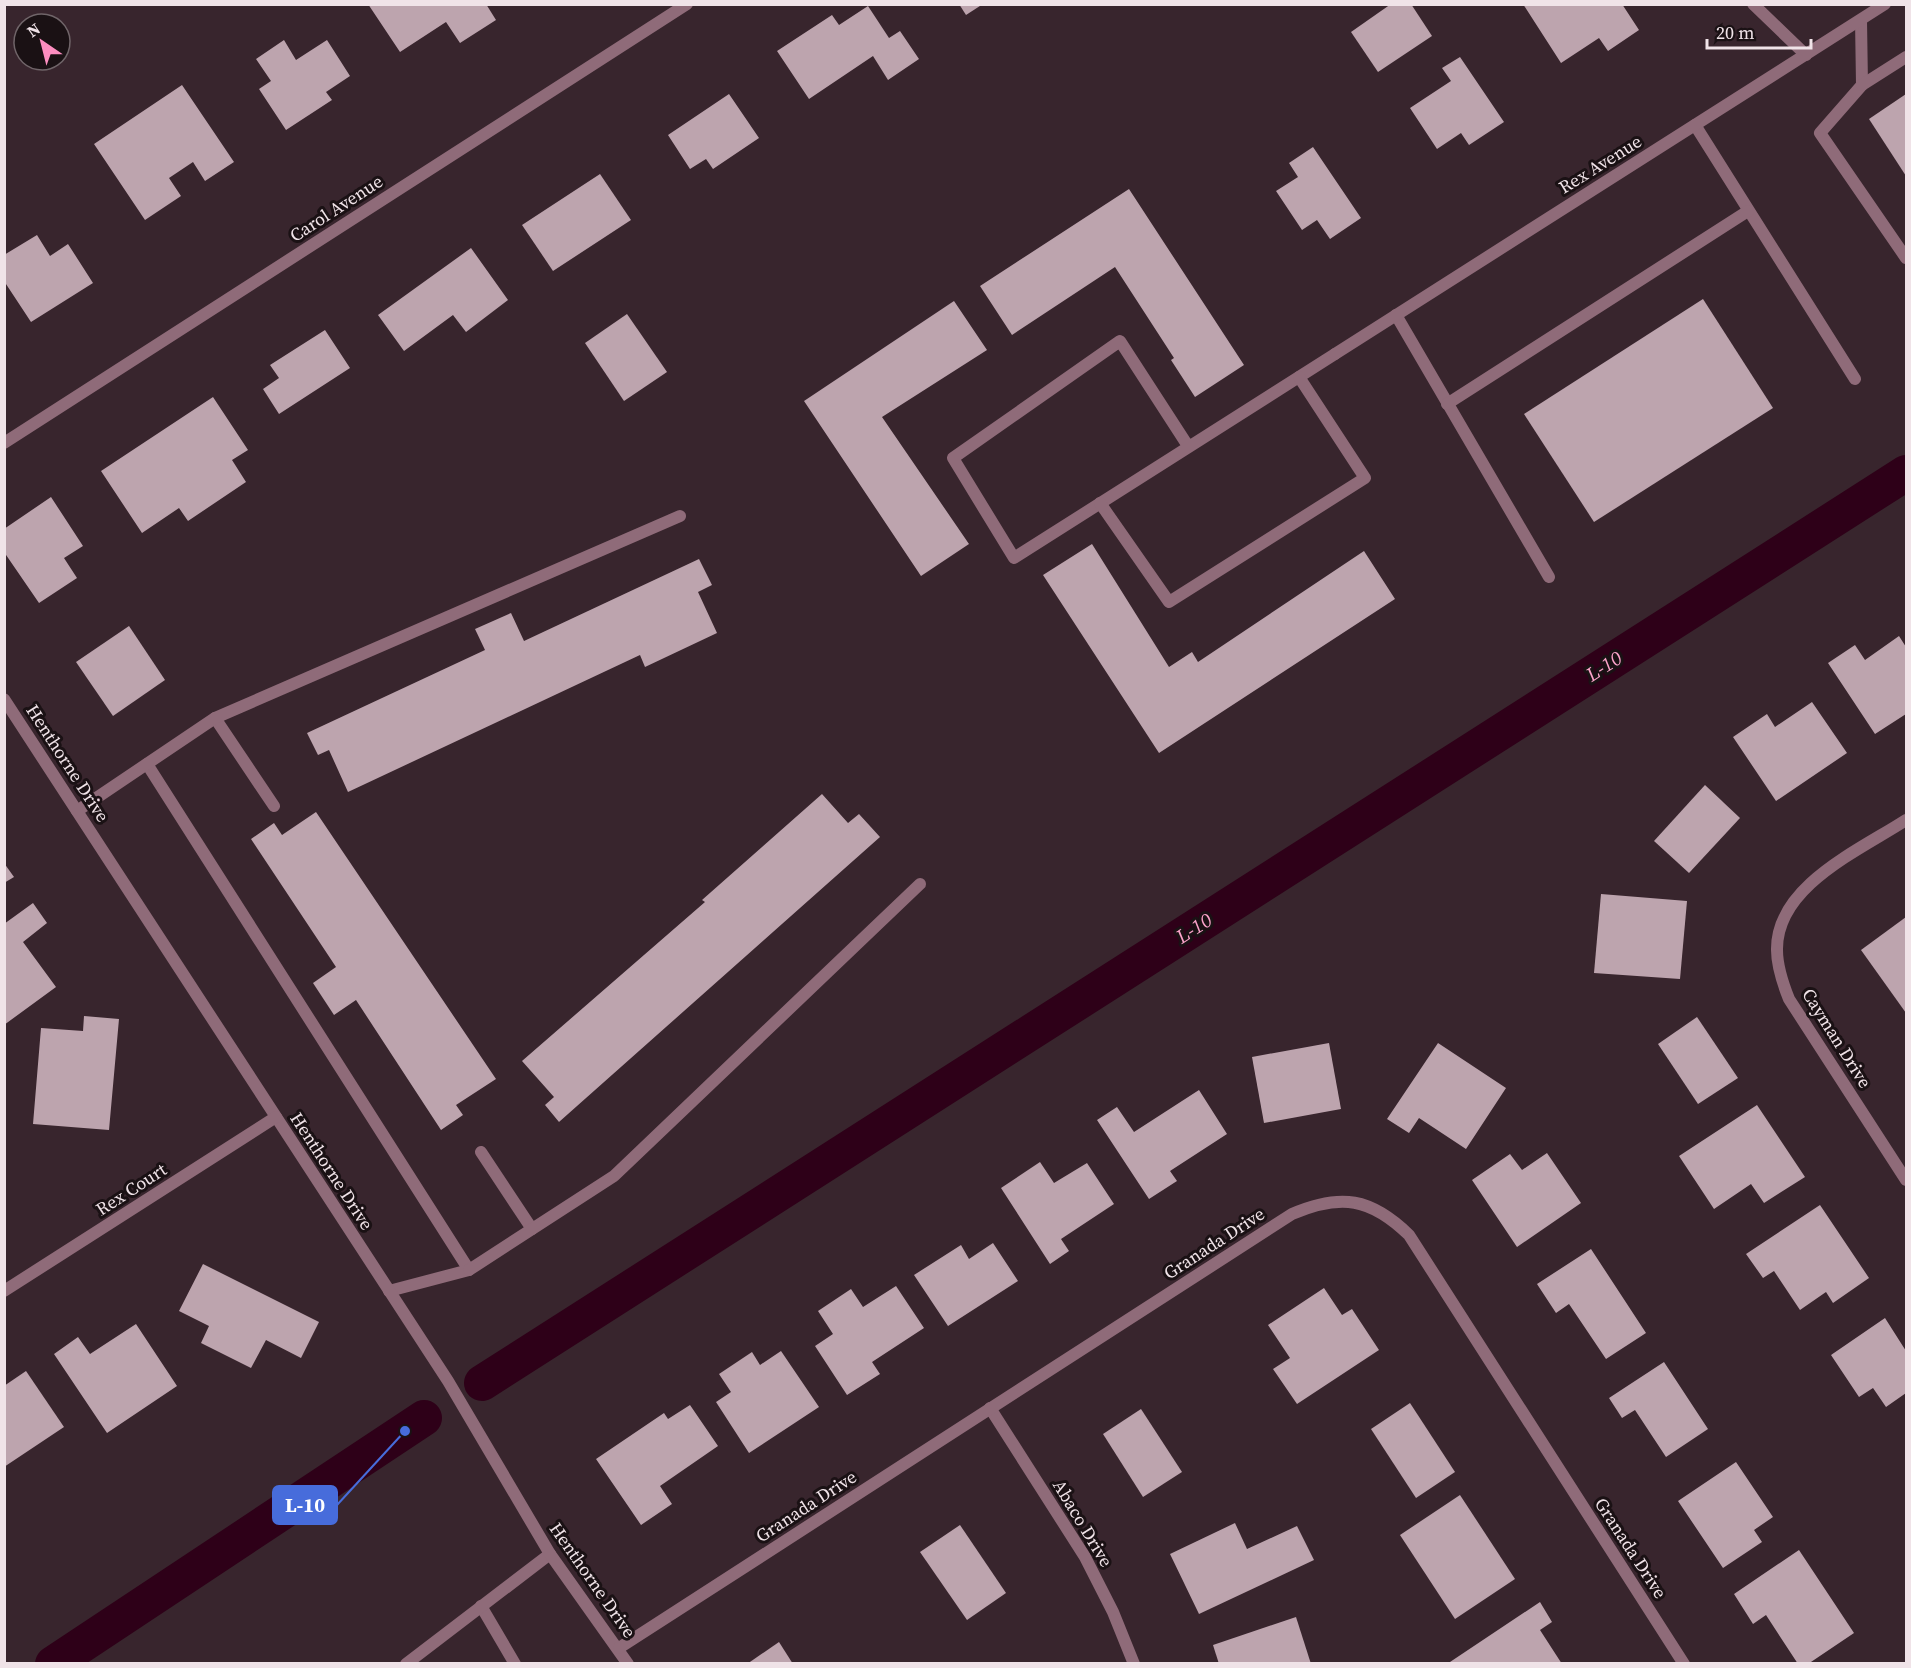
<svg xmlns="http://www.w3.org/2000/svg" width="1911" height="1668" font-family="'Source Serif 4',serif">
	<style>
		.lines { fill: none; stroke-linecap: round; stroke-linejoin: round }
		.canal { stroke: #2e0018; stroke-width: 36 }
		.building { fill: #bda4ae }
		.service { stroke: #8f6b79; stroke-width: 12 }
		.minor { stroke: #8f6b79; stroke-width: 12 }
		.labels { text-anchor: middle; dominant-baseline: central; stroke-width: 6; stroke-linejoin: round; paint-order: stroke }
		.street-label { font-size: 18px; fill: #f0e3e8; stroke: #1a1114 }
		.water-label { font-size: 20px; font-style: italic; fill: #fba3ca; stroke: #1a1114 }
		.leader { fill: none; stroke: #476cdb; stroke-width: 2 }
		.callout-dot { fill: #476cdb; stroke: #1a1114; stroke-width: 2 }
		.callout { fill: #476cdb; stroke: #476cdb; stroke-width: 2 }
		.callout-label { font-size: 20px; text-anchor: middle; font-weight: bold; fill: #fff }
	</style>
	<rect width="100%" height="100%" fill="#38252d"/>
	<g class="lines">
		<!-- canal -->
		<g class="canal">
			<polyline points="482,1383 1906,473"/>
			<polyline points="53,1664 424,1418"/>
		</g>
	</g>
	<!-- building -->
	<g class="building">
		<polygon points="368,4 486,4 496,20 460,43 446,22 400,52"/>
		<polygon points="959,4 983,4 966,15"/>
		<polygon points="1391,4 1411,4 1432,36 1378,72 1351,32"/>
		<polygon points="1523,4 1622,4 1639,30 1608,51 1599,38 1561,63"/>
		<polygon points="868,6 889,38 900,31 919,59 888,80 873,56 809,99 777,51 832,15 839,25"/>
		<polygon points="284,40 296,60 327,40 350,76 326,92 332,100 286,130 259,89 271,81 256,59"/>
		<polygon points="1460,57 1504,122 1469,145 1461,133 1437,149 1410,108 1451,81 1442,68"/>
		<polygon points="182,85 234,162 205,181 193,162 169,178 181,196 145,220 94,144"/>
		<polygon points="729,94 759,138 713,169 706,159 690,169 668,135"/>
		<polygon points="1906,94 1906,176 1869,119"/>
		<polygon points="1313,147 1361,218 1330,239 1317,220 1302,230 1276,191 1298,177 1289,163"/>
		<polygon points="600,174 631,220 553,271 522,225"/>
		<polygon points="1129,189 1244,365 1195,397 1171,360 1174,358 1115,267 1012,335 980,286"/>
		<polygon points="37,235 50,256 68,244 93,283 31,322 4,281 4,255"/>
		<polygon points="471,248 508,300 466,332 453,315 404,351 378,315"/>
		<polygon points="1703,299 1773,408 1594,522 1524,414"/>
		<polygon points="954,301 987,350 882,417 969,544 921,576 804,401"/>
		<polygon points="627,314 667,372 624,401 585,343"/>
		<polygon points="325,330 350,368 279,414 263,389 279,378 270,365"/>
		<polygon points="213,397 248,450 232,460 246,482 188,521 179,508 142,533 101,471"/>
		<polygon points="51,497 83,546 64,558 77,578 39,603 4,552 4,529"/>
		<polygon points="1092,544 1169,667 1192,652 1198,662 1364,551 1395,599 1159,753 1043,575"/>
		<polygon points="699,559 712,585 698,592 717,633 645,667 640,655 348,792 329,750 318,755 307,733 485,650 475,629 511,613 524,641"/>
		<polygon points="129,626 165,680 113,716 76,662"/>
		<polygon points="1899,636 1906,647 1906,714 1875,734 1828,663 1855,645 1865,660"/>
		<polygon points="1812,702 1847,753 1776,801 1733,737 1767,714 1775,727"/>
		<polygon points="1705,785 1740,818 1689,873 1654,841"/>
		<polygon points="822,794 848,823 859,814 880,837 559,1122 545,1105 554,1097 522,1061 705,902 702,900"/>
		<polygon points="316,812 496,1079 456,1105 463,1115 441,1130 356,1000 334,1015 313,983 336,967 251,839 274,823 282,835"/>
		<polygon points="4,863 14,877 4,883"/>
		<polygon points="1601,894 1687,901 1680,979 1594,973"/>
		<polygon points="33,903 47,923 23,942 56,987 4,1025 4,924"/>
		<polygon points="1906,917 1906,1013 1861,950"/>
		<polygon points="84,1016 119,1019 109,1130 33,1124 41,1028 83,1031"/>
		<polygon points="1697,1017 1738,1078 1698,1104 1658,1044"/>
		<polygon points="1329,1043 1341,1109 1264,1123 1252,1057"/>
		<polygon points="1438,1043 1506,1088 1466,1149 1419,1118 1409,1133 1387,1119"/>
		<polygon points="1199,1090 1227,1134 1170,1171 1177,1181 1149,1199 1097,1120 1117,1107 1134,1132"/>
		<polygon points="1757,1105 1805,1177 1764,1203 1751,1184 1714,1209 1679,1156"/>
		<polygon points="1547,1153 1581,1203 1517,1247 1472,1180 1510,1154 1522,1170"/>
		<polygon points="1040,1162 1054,1183 1087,1163 1114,1204 1061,1239 1069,1251 1050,1264 1001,1188"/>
		<polygon points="1820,1205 1869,1278 1833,1303 1826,1292 1800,1310 1774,1271 1763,1278 1746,1254"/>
		<polygon points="993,1243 1018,1281 948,1326 914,1275 961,1245 969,1259"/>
		<polygon points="1591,1249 1646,1333 1606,1359 1569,1304 1556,1313 1537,1284"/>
		<polygon points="203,1264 319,1322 301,1358 266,1340 251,1368 201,1343 209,1326 179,1311"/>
		<polygon points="896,1286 924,1328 872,1362 880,1374 847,1395 815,1346 833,1334 818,1311 851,1289 863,1307"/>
		<polygon points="1324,1288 1342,1315 1352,1309 1379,1350 1297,1404 1273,1369 1290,1358 1268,1325"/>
		<polygon points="1885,1318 1906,1351 1906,1393 1886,1407 1873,1388 1859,1397 1831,1355"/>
		<polygon points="136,1324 177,1386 107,1433 54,1354 78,1337 90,1354"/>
		<polygon points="781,1351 819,1407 749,1453 716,1402 731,1392 719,1374 752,1352 760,1365"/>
		<polygon points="1664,1362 1708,1429 1666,1457 1635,1410 1622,1418 1609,1398"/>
		<polygon points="26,1371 64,1427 4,1467 4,1386"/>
		<polygon points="1410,1403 1455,1472 1416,1498 1371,1429"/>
		<polygon points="690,1405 718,1446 660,1486 672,1504 641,1525 596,1459 664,1413 668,1419"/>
		<polygon points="1141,1409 1182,1472 1143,1497 1103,1434"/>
		<polygon points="1736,1462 1773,1517 1754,1530 1762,1542 1723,1568 1678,1501"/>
		<polygon points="1460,1495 1515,1579 1455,1619 1400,1535"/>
		<polygon points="1235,1523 1247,1549 1297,1526 1314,1560 1199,1614 1170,1554"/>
		<polygon points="960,1525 1006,1593 967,1620 920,1552"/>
		<polygon points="1799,1550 1854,1633 1808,1664 1798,1664 1766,1615 1753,1624 1734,1594"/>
		<polygon points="1540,1602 1552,1622 1540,1630 1562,1664 1447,1664"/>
		<polygon points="1296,1617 1311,1664 1219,1664 1213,1645"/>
		<polygon points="779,1642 793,1664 747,1664"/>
	</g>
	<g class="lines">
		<!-- service -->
		<g class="service">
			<polyline points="1753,4 1806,55"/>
			<polyline points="1861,20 1862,85 1820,133 1906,258"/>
			<polyline points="1862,85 1906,57"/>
			<polyline points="1695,125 1855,379"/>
			<polyline points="1396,315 1549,577"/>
			<polyline points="1447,404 1748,211"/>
			<polyline points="1188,446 1120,341 953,458 1014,558 1335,354"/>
			<polyline points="1100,503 1169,602 1365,478 1299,377"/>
			<polyline points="215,718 274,806"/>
			<polyline points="147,764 469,1270 389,1291"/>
			<polyline points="77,811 215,718 680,516"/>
			<polyline points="481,1152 532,1229"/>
			<polyline points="469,1270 614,1176 920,884"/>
			<polyline points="481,1606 515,1664"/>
			<polyline points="406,1664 550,1554"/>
		</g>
		<!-- minor -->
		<g class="minor">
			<polyline points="1335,354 1885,4"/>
			<polyline points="4,443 687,4"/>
			<polyline points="4,699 448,1381 550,1554 628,1664"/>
			<path d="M1906 820C1860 850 1776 886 1777 950 1777 967 1783 984 1789 999L1906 1180"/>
			<polyline points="4,1291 276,1117"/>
			<polyline points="990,1408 1085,1557 1113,1612 1134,1664"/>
			<path d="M619 1648 1292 1214C1341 1193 1371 1198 1409 1235L1684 1664"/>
		</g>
	</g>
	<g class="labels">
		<!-- street labels -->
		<g class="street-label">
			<text transform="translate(1600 164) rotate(-32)">Rex Avenue</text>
			<text transform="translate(336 208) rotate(-33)">Carol Avenue</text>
			<text transform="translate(68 763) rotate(57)">Henthorne Drive</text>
			<text transform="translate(1837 1038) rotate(58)">Cayman Drive</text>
			<text transform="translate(332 1171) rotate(57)">Henthorne Drive</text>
			<text transform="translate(131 1189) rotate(-33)">Rex Court</text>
			<text transform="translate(1214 1243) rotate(-33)">Granada Drive</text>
			<text transform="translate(806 1506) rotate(-33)">Granada Drive</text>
			<text transform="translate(1083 1523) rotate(59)">Abaco Drive</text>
			<text transform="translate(1631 1548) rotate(57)">Granada Drive</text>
			<text transform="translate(593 1580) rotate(55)">Henthorne Drive</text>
		</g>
		<!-- water labels -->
		<g class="water-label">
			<text transform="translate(1604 666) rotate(-33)">L-10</text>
			<text transform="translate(1194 928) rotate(-33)">L-10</text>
		</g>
	</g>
	<!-- callouts -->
	<path class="leader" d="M405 1431L337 1505"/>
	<circle class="callout-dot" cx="405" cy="1431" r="6"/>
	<rect class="callout" x="273" y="1486" width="64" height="38" rx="6"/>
	<g class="callout-label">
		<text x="305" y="1512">L-10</text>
	</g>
	<!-- border -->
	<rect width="1911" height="1668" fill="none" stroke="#f0e3e8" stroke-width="12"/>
	<!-- north arrow -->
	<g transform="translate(42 42) rotate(325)"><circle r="28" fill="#1a1114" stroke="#706569" stroke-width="1.5"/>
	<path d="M0-4.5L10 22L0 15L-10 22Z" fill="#fd8ec0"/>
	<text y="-9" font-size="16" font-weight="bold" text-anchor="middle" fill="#f0e3e8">N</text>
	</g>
	<!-- scale -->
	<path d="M1707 39v9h104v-9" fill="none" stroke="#f0e3e8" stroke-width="3"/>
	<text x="1716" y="39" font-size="18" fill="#f0e3e8" stroke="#1a1114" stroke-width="4.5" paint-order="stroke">20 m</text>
</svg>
